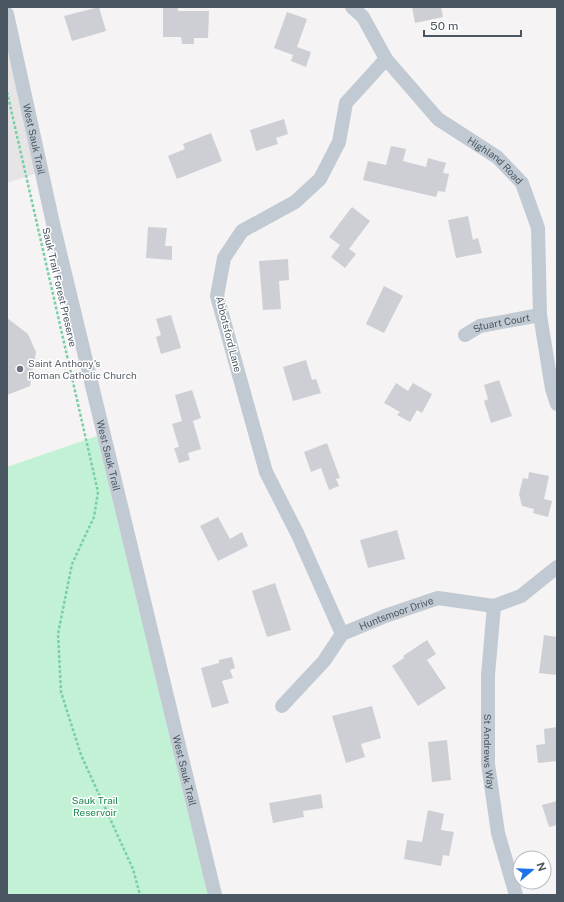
<svg xmlns="http://www.w3.org/2000/svg" width="564" height="902" font-family="'Public Sans',sans-serif">
	<style>
		.education { fill: #e6e4e5 }
		.green { fill: #c3f1d5 }
		.building { fill: #cdcfd5 }
		.lines { fill: none; stroke-linecap: round; stroke-linejoin: round }
		.path { stroke: #7ad0a6; stroke-width: 2.5; stroke-dasharray: 3 2; stroke-linecap: butt }
		.street { stroke: #c1cad2; stroke-width: 14 }
		.worship-dot { fill: #6b7280; stroke: #fff; stroke-width: 1.5 }
		.labels { text-anchor: middle; dominant-baseline: central; stroke-width: 3; stroke-linejoin: round; paint-order: stroke }
		.street-label { font-size: 10px; fill: #4a5661; stroke: #fff }
		.worship-label { font-size: 10px; fill: #5b616d; stroke: #fff; text-anchor: start }
		.park-label { font-size: 10px; fill: #17864f; stroke: #fff }
	</style>
	<rect width="100%" height="100%" fill="#f5f3f3"/>
	<!-- education -->
	<polygon class="education" points="7,44 37,173 7,183"/>
	<!-- green -->
	<polygon class="green" points="97,436 208,895 7,895 7,467"/>
	<!-- building -->
	<g class="building">
		<polygon points="99,7 106,31 72,41 64,16"/>
		<polygon points="163,7 178,7 178,11 209,11 208,38 194,38 194,44 182,44 181,37 163,37"/>
		<polygon points="412,7 441,7 443,17 415,23"/>
		<polygon points="287,12 307,19 297,47 311,52 306,67 291,61 293,55 274,48"/>
		<polygon points="284,119 288,134 276,138 278,144 256,151 250,130"/>
		<polygon points="211,133 222,161 177,179 168,156 185,149 183,144"/>
		<polygon points="391,146 406,149 403,161 426,167 428,158 446,163 443,173 449,174 445,192 438,191 436,197 363,180 368,161 386,165"/>
		<polygon points="352,207 370,221 349,249 356,254 345,268 331,257 340,245 329,237"/>
		<polygon points="468,216 473,240 478,238 482,253 456,258 448,220"/>
		<polygon points="148,227 167,228 165,246 172,246 172,260 146,258"/>
		<polygon points="288,259 289,280 279,281 281,309 263,310 259,261"/>
		<polygon points="384,286 403,296 384,333 366,324"/>
		<polygon points="171,315 181,348 161,354 156,337 161,335 156,319"/>
		<polygon points="7,318 28,334 36,352 30,386 7,395"/>
		<polygon points="306,360 312,380 316,379 321,393 293,401 283,367"/>
		<polygon points="499,380 512,416 491,423 484,401 488,399 484,385"/>
		<polygon points="396,383 408,391 413,383 432,394 422,413 417,410 410,422 397,415 400,412 384,403"/>
		<polygon points="192,390 201,418 193,421 201,449 188,453 190,460 179,463 174,448 179,447 172,424 182,421 175,395"/>
		<polygon points="327,443 340,478 336,479 339,486 329,490 321,468 311,472 304,452"/>
		<polygon points="529,472 549,476 544,499 552,501 548,517 533,513 534,509 522,506 519,494 523,478 528,479"/>
		<polygon points="218,517 230,539 242,532 248,546 218,561 200,526"/>
		<polygon points="397,530 405,559 368,568 360,540"/>
		<polygon points="275,583 291,630 267,637 252,591"/>
		<polygon points="544,635 557,637 557,675 539,673"/>
		<polygon points="427,640 436,654 427,660 446,688 418,706 392,666 404,658 403,656"/>
		<polygon points="232,657 235,668 230,670 233,678 222,681 229,703 212,708 201,668 219,663 219,660"/>
		<polygon points="372,706 381,738 361,744 365,757 346,763 332,716"/>
		<polygon points="557,727 557,761 538,763 536,745 545,744 544,729"/>
		<polygon points="447,740 451,780 432,782 428,742"/>
		<polygon points="321,794 323,808 303,811 304,817 273,823 269,803"/>
		<polygon points="557,801 557,825 549,827 542,805"/>
		<polygon points="428,810 444,814 441,830 454,832 449,856 443,855 441,866 404,859 407,840 422,842"/>
	</g>
	<g class="lines">
		<!-- path -->
		<polyline class="path" points="7,92 98,492 94,517 72,564 58,634 61,692 81,755 133,869 140,895"/>
		<!-- street -->
		<g class="street">
			<path id="s1" d="M352 7 363 17 386 59 438 119 497 157 522 183 538 228 540 315 552 389 557 404"/>
			<path id="s2" d="M7 14 54 228 215 895"/>
			<path id="s3" d="M465 335 480 326 540 315"/>
			<path id="s4" d="M494 606 488 675V764L498 833 516 895"/>
			<polyline points="342,634 298,535 266,472 217,296 224,258 242,231 295,202 320,179 339,142 346,103 386,59"/>
			<path id="s5" d="M282 706 324 661 342 634 385 616 438 598 494 606 521 596 557 567"/>
		</g>
	</g>
	<!-- markers -->
	<circle class="worship-dot" cx="20" cy="369" r="4"/>
	<g class="labels">
		<!-- street labels -->
		<g class="street-label">
			<text stroke="none"><textPath href="#s2" startOffset="128">West Sauk Trail</textPath></text>
			<text stroke="none"><textPath href="#s1" startOffset="213">Highland Road</textPath></text>
			<text transform="translate(60 287) rotate(77)">Sauk Trail Forest Preserve</text>
			<text stroke="none"><textPath href="#s3" startOffset="39">Stuart Court</textPath></text>
			<text transform="translate(229 334) rotate(76)">Abbotsford Lane</text>
			<text stroke="none"><textPath href="#s2" startOffset="453">West Sauk Trail</textPath></text>
			<text stroke="none"><textPath href="#s5" startOffset="152">Huntsmoor Drive</textPath></text>
			<text stroke="none"><textPath href="#s4" startOffset="146">St Andrews Way</textPath></text>
			<text stroke="none"><textPath href="#s2" startOffset="777">West Sauk Trail</textPath></text>
		</g>
		<!-- worship labels -->
		<g class="worship-label">
			<text x="28" y="363">Saint Anthony's<tspan x="28" dy="12">Roman Catholic Church</tspan></text>
		</g>
		<!-- park labels -->
		<g class="park-label">
			<text x="95" y="800">Sauk Trail<tspan x="95" dy="12">Reservoir</tspan></text>
		</g>
	</g>
	<!-- border -->
	<rect width="564" height="902" fill="none" stroke="#4a5661" stroke-width="16"/>
	<!-- north arrow -->
	<g transform="translate(532 870) rotate(71)"><circle r="19" fill="#ffffff" stroke="#b7bbc0"/>
	<path d="M0-3L7 15L0 10L-7 15Z" fill="#1a73e8"/>
	<text y="-6" font-size="11" font-weight="bold" text-anchor="middle" fill="#4a5661">N</text>
	</g>
	<!-- scale -->
	<path d="M424 30v6h97v-6" fill="none" stroke="#4a5661" stroke-width="2"/>
	<text x="430" y="30" font-size="12" fill="#4a5661" stroke="#ffffff" stroke-width="3" paint-order="stroke">50 m</text>
</svg>
